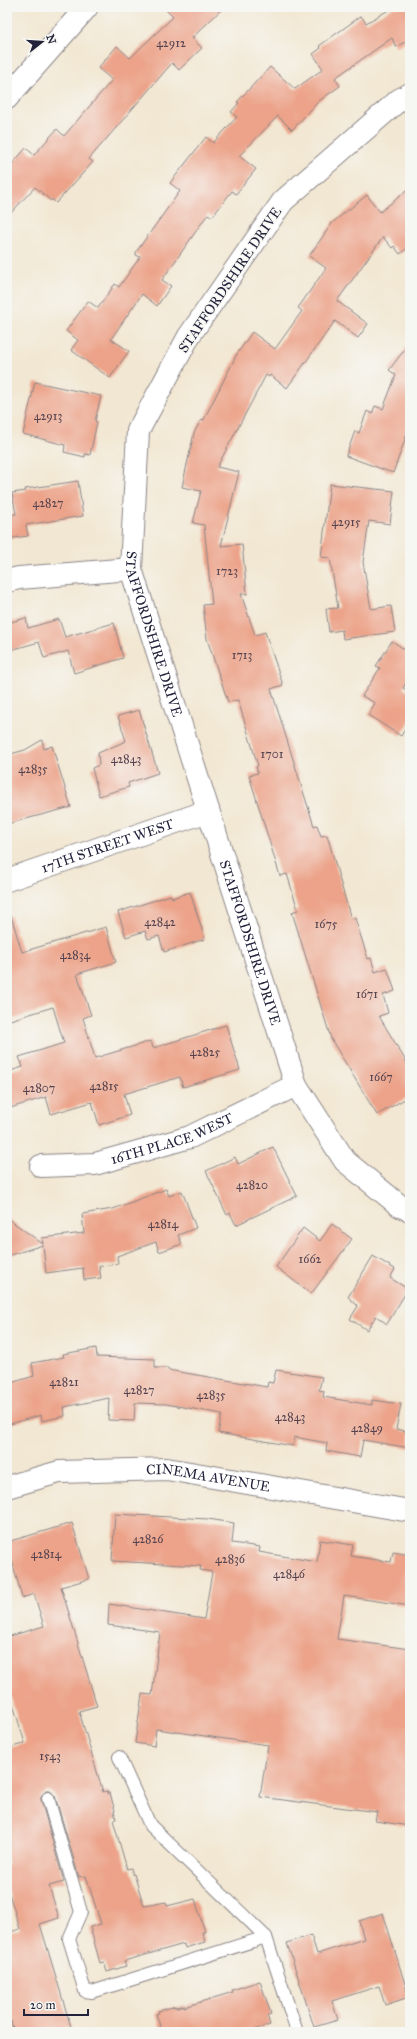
<svg xmlns="http://www.w3.org/2000/svg" width="417" height="2039" font-family="'IM FELL Great Primer',serif">
	<style>
		.building { fill: #eca389 }
		.lines { fill: none; stroke-linecap: round; stroke-linejoin: round }
		.service-casing { stroke: #8a8486; stroke-width: 14 }
		.minor-casing { stroke: #8a8486; stroke-width: 24 }
		.service { stroke: #fff; stroke-width: 12 }
		.minor { stroke: #fff; stroke-width: 22 }
		.labels { text-anchor: middle; dominant-baseline: central; stroke-width: 3; stroke-linejoin: round; paint-order: stroke }
		.number-label { font-size: 12px; fill: #54424e }
		.street-label { font-size: 14px; fill: #22223b; stroke: #f6f6f2 }
	</style>
	<rect width="100%" height="100%" fill="#f6f6f2"/>
	<filter id="ink" filterUnits="userSpaceOnUse"><feTurbulence type="fractalNoise" baseFrequency=".025" numOctaves="2"/><feDisplacementMap in="SourceGraphic" scale="8" xChannelSelector="R" yChannelSelector="G"/><feConvolveMatrix kernelMatrix="1 2 1 2 8 2 1 2 1" color-interpolation-filters="sRGB"/></filter>
	<filter id="wash" filterUnits="userSpaceOnUse"><feTurbulence type="fractalNoise" baseFrequency=".012" numOctaves="4" result="noise"/><feDisplacementMap in="SourceGraphic" scale="16" xChannelSelector="R" yChannelSelector="G"/><feGaussianBlur stdDeviation="0.9" result="paint"/><feColorMatrix in="noise" values="0 0 0 0 0 0 0 0 0 0 0 0 0 0 0 0 0 1.4 0 .05"/><feComposite in="paint" operator="in"/></filter>
	<g filter="url(#wash)">
		<rect width="100%" height="100%" fill="#f2e7d2"/>
		<g id="blocks">
			<!-- building -->
			<g class="building">
				<polygon points="163,7 224,7 192,38 202,48 179,70 172,63 89,159 93,162 56,203 52,199 51,201 35,187 7,217 7,170 26,148 34,155 57,129 64,136 112,80 98,68 117,46 130,58 173,17"/>
				<polygon points="394,7 410,7 410,39 396,47 392,38 335,78 340,86 319,101 292,130 278,116 239,156 256,169 236,194 232,191 212,217 208,214 162,280 171,286 157,306 142,294 111,339 129,351 110,378 71,350 78,340 66,331 88,301 98,308 115,284 119,287 140,257 136,255 136,252 180,191 170,183 206,137 213,143 237,117 231,112 239,103 237,102 270,67 295,89 323,69 313,54 321,48 319,46 361,16 366,23"/>
				<polygon points="410,188 410,246 400,254 394,246 392,248 383,237 337,301 368,324 358,338 335,321 287,388 270,375 269,377 266,375 217,467 239,472 221,546 242,544 247,594 241,594 255,635 265,632 283,685 271,689 314,826 317,825 321,836 327,835 351,919 355,918 368,959 371,958 375,972 387,968 395,991 383,995 388,1013 379,1016 410,1068 410,1096 377,1115 331,1039 292,912 298,910 287,874 280,876 249,775 258,773 256,767 258,766 238,700 228,702 207,639 203,605 212,604 204,525 193,523 201,491 182,487 194,433 201,420 203,421 237,354 252,332 275,349 302,311 298,308 326,268 309,256 333,222 367,195 380,212"/>
				<polygon points="408,341 410,341 410,426 393,473 346,456 355,431 359,433 367,411 372,414 375,406 383,409 396,375 389,370 405,349"/>
				<polygon points="35,382 101,396 95,421 97,422 90,455 85,454 85,457 64,452 65,445 23,434"/>
				<polygon points="78,481 83,516 26,525 28,536 7,539 7,515 16,514 12,493 26,491 25,489"/>
				<polygon points="330,484 394,491 390,524 369,521 363,562 371,609 391,606 395,632 343,639 342,630 329,632 326,609 338,608 330,558 321,557"/>
				<polygon points="26,618 28,628 59,619 65,637 114,623 123,658 74,673 68,651 44,658 39,642 7,651 7,623"/>
				<polygon points="392,641 410,653 410,677 403,688 410,693 410,721 401,736 368,715 375,703 362,696 380,668 376,666"/>
				<polygon points="139,710 158,773 128,783 129,787 99,796 92,768 99,765 98,753 126,741 118,716"/>
				<polygon points="42,740 44,749 52,746 71,807 7,824 7,755 25,750"/>
				<polygon points="190,892 205,939 164,952 159,936 148,939 145,931 126,937 118,912 171,895 172,898"/>
				<polygon points="11,916 22,952 106,927 116,962 77,974 91,1015 83,1018 95,1058 151,1041 153,1048 226,1025 240,1070 183,1087 180,1077 124,1094 130,1115 99,1125 92,1102 51,1114 46,1097 7,1109 7,1072 23,1067 19,1057 64,1043 53,1007 7,1021 7,917"/>
				<polygon points="273,1147 297,1196 236,1225 230,1213 227,1215 206,1171 235,1157 238,1164"/>
				<polygon points="166,1189 169,1196 182,1191 196,1228 178,1235 182,1244 159,1252 156,1242 117,1256 118,1264 99,1266 101,1278 84,1280 83,1268 46,1273 43,1245 7,1256 7,1218 43,1244 42,1238 84,1233 82,1214 113,1209"/>
				<polygon points="332,1224 352,1239 311,1294 276,1267 303,1228 320,1241"/>
				<polygon points="373,1256 395,1269 390,1278 408,1289 387,1324 376,1316 367,1330 350,1319 358,1306 348,1297"/>
				<polygon points="96,1348 97,1357 155,1359 155,1368 168,1368 168,1370 267,1387 268,1382 273,1383 276,1370 322,1377 319,1390 324,1391 323,1397 372,1405 372,1400 401,1404 396,1429 410,1432 410,1448 363,1440 360,1457 326,1451 327,1443 294,1437 293,1446 218,1433 222,1414 166,1404 135,1403 134,1421 108,1420 109,1398 64,1407 65,1416 42,1421 41,1415 7,1425 7,1384 34,1376 32,1363 64,1357 63,1354"/>
				<polygon points="115,1514 208,1519 234,1523 232,1543 260,1547 259,1552 317,1562 320,1540 353,1545 351,1556 391,1562 393,1552 410,1555 410,1606 344,1596 337,1639 410,1649 410,1826 375,1821 377,1812 260,1797 268,1745 156,1729 154,1746 135,1743 142,1694 152,1695 160,1632 108,1625 109,1604 204,1619 212,1572 200,1570 201,1566 112,1561"/>
				<polygon points="72,1523 89,1579 61,1587 97,1706 79,1711 103,1792 107,1791 108,1794 110,1793 115,1811 114,1811 116,1819 113,1820 127,1869 131,1868 133,1875 134,1874 144,1906 166,1902 167,1906 195,1899 205,1932 202,1932 205,1942 185,1948 184,1944 124,1961 126,1966 107,1972 104,1962 100,1963 90,1927 101,1924 86,1876 79,1877 55,1796 50,1791 46,1791 41,1796 41,1800 64,1882 49,1886 59,1918 40,1924 71,2027 55,2032 14,2032 11,2021 7,2022 7,1933 20,1929 7,1887 7,1749 25,1743 7,1685 7,1637 44,1626 34,1594 22,1598 7,1542"/>
				<polygon points="383,1913 409,1997 385,2005 379,1986 332,2001 338,2020 314,2027 287,1943 311,1935 317,1954 364,1939 359,1921"/>
				<polygon points="260,1981 271,2014 267,2015 270,2025 248,2032 162,2032 156,2014 159,2013 158,2011 176,2006 176,2008 184,2005 184,2007 233,1992 232,1990"/>
			</g>
		</g>
	</g>
	<g filter="url(#ink)">
		<use href="#blocks" fill-opacity="0" stroke="#8a8486" stroke-width="1"/>
		<g class="lines">
			<!-- service casing -->
			<g class="service-casing">
				<g id="service">
					<polyline points="119,1757 150,1825 266,1937 297,2032"/>
					<polyline points="48,1798 81,1912 69,1939 85,1991 92,1992 266,1937"/>
				</g>
			</g>
			<!-- minor casing -->
			<g class="minor-casing">
				<g id="minor">
					<path id="s1" d="M410 94 399 100 283 201 189 336 138 431 131 569 296 1085 345 1161 400 1206 410 1210"/>
					<polyline points="7,98 87,7"/>
					<polyline points="7,581 19,578 131,569"/>
					<path id="s2" d="M7 880 208 811"/>
					<path id="s3" d="M41 1166 95 1164 190 1137 296 1085"/>
					<path id="s4" d="M7 1487 59 1472 167 1469 410 1511"/>
				</g>
			</g>
			<!-- service -->
			<use href="#service" class="service"/>
			<!-- minor -->
			<use href="#minor" class="minor"/>
		</g>
	</g>
	<g class="labels">
		<!-- number labels -->
		<g class="number-label">
			<text x="171" y="43">42912</text>
			<text x="48" y="416">42913</text>
			<text x="48" y="503">42827</text>
			<text x="346" y="522">42915</text>
			<text x="227" y="571">1723</text>
			<text x="242" y="655">1713</text>
			<text x="272" y="754">1701</text>
			<text x="126" y="759">42843</text>
			<text x="33" y="769">42835</text>
			<text x="160" y="922">42842</text>
			<text x="326" y="924">1675</text>
			<text x="75" y="955">42834</text>
			<text x="367" y="994">1671</text>
			<text x="205" y="1052">42825</text>
			<text x="381" y="1077">1667</text>
			<text x="104" y="1086">42815</text>
			<text x="39" y="1088">42807</text>
			<text x="252" y="1185">42820</text>
			<text x="163" y="1224">42814</text>
			<text x="310" y="1259">1662</text>
			<text x="64" y="1382">42821</text>
			<text x="139" y="1390">42827</text>
			<text x="211" y="1395">42835</text>
			<text x="290" y="1417">42843</text>
			<text x="367" y="1428">42849</text>
			<text x="148" y="1539">42826</text>
			<text x="46" y="1554">42814</text>
			<text x="230" y="1559">42836</text>
			<text x="289" y="1574">42846</text>
			<text x="50" y="1756">1543</text>
		</g>
		<!-- street labels -->
		<g class="street-label">
			<text transform="translate(230 280) rotate(-56)">STAFFORDSHIRE DRIVE</text>
			<text stroke="none"><textPath href="#s1" startOffset="645">STAFFORDSHIRE DRIVE</textPath></text>
			<text stroke="none"><textPath href="#s2" startOffset="106">17TH STREET WEST</textPath></text>
			<text stroke="none"><textPath href="#s1" startOffset="969">STAFFORDSHIRE DRIVE</textPath></text>
			<text stroke="none"><textPath href="#s3" startOffset="135">16TH PLACE WEST</textPath></text>
			<text stroke="none"><textPath href="#s4" startOffset="204">CINEMA AVENUE</textPath></text>
		</g>
	</g>
	<!-- margin -->
	<rect width="417" height="2039" fill="none" stroke="#f6f6f2" stroke-width="24"/>
	<!-- north arrow -->
	<g transform="translate(42 42) rotate(73)" stroke="#f6f6f2" stroke-width="3" paint-order="stroke">
	<path d="M0-3L7 15L0 10L-7 15Z" fill="#22223b"/>
	<text y="-6" font-size="11" font-weight="bold" text-anchor="middle" fill="#22223b">N</text>
	</g>
	<!-- scale -->
	<path d="M24 2009v6h64v-6" fill="none" stroke="#22223b" stroke-width="2"/>
	<text x="30" y="2009" font-size="12" fill="#22223b" stroke="#f6f6f2" stroke-width="3" paint-order="stroke">20 m</text>
</svg>
